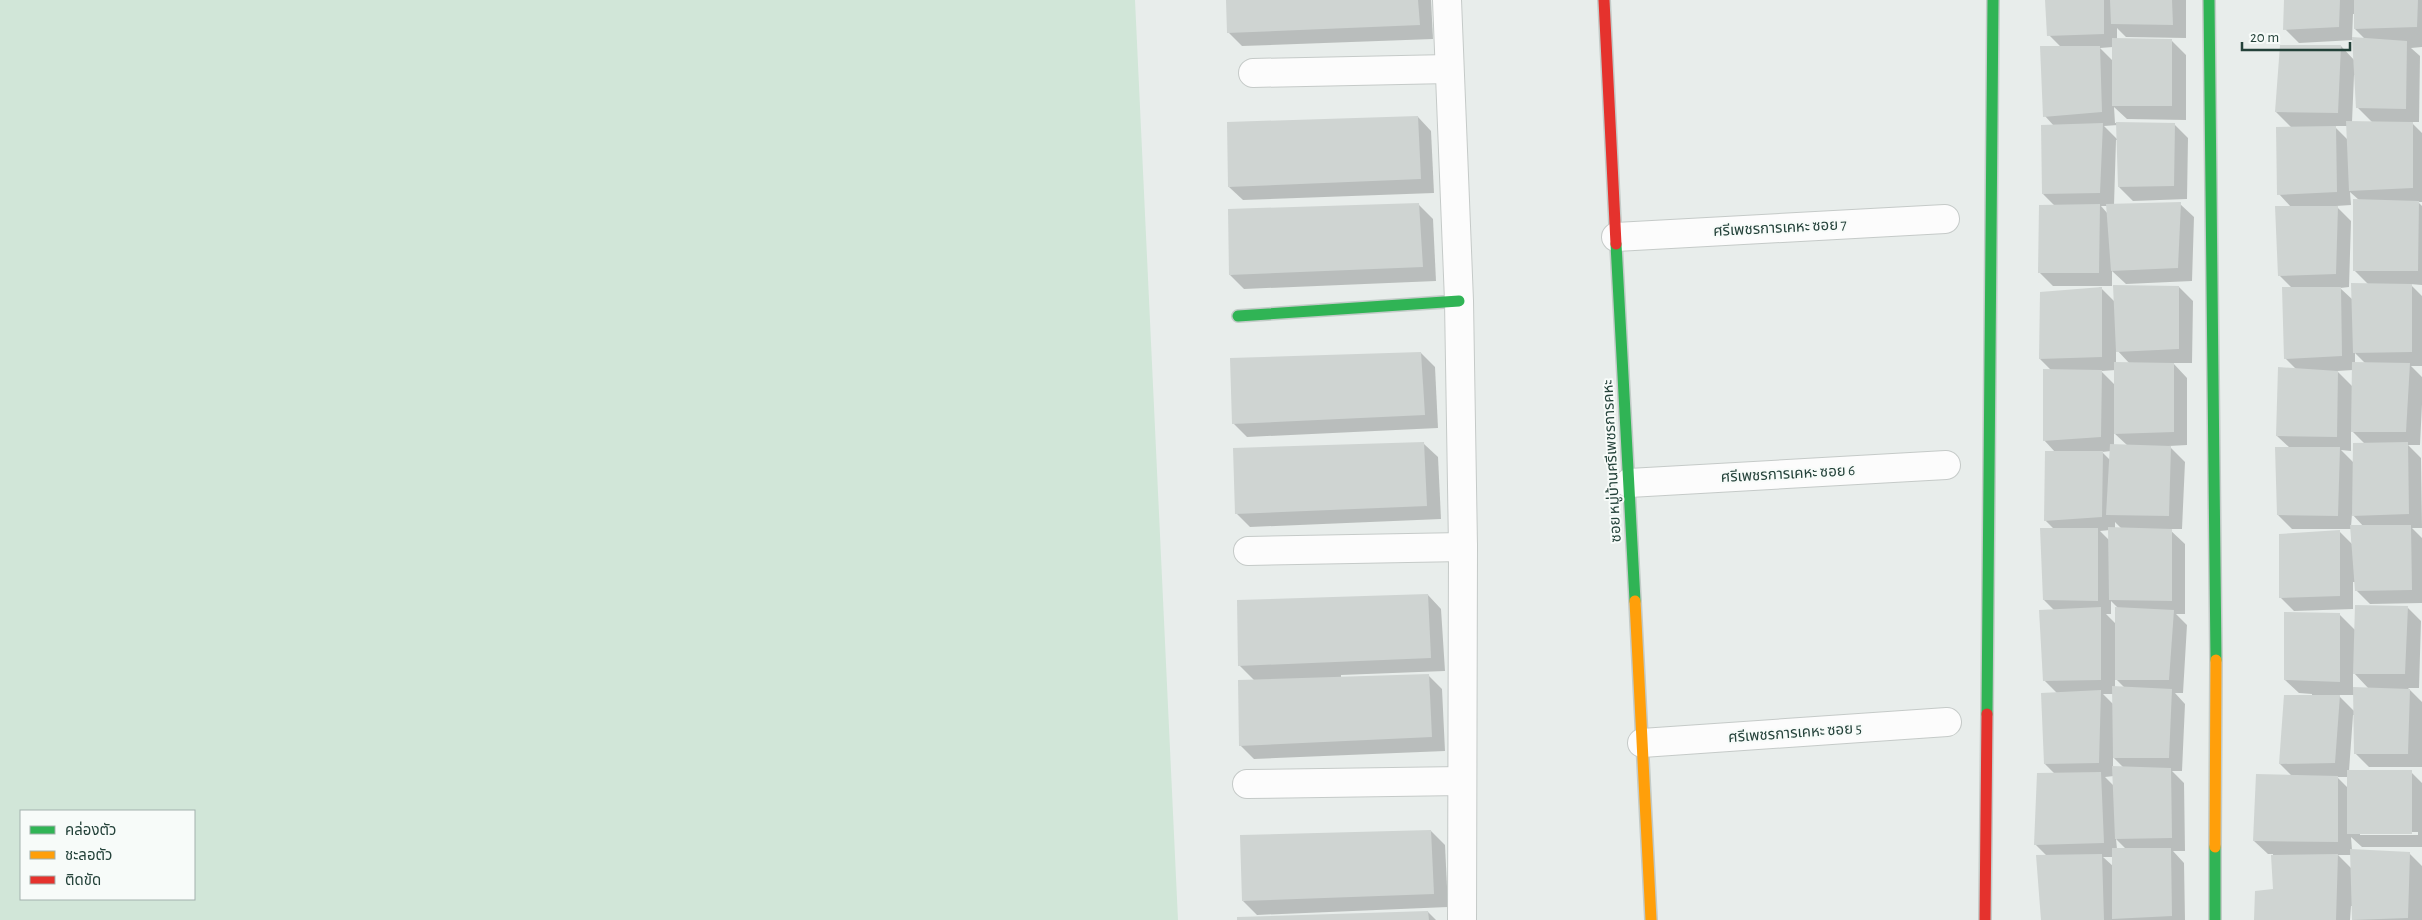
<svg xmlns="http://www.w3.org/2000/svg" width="2422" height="920" font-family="'Alegreya Sans','Noto Sans Thai',sans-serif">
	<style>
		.green { fill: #d1e6d8; fill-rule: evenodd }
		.shadow { fill: #0003; fill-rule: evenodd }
		.building { fill: #cfd4d2 }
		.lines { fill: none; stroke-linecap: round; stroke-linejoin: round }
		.street-casing { stroke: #c5cac8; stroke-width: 30 }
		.fast-casing { stroke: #c3cbc8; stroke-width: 14 }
		.slow-casing { stroke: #c3cbc8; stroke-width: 14 }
		.jam-casing { stroke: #c3cbc8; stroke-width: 14 }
		.street { stroke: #fcfcfc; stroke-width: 28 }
		.fast { stroke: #30b455; stroke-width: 11 }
		.slow { stroke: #ff9f0a; stroke-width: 11 }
		.jam { stroke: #e5322d; stroke-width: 11 }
		.labels { text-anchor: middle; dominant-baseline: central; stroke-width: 4; stroke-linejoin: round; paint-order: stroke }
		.street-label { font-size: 15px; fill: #24423a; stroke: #f7fbf9 }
	</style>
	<rect width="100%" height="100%" fill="#e8edeb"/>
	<!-- green -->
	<path class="green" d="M0 0H1135L1178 920H0ZM21 811H194V899H21Z"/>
	<!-- shadow -->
	<g class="shadow">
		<polygon points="1227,0 1431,0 1433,39 1242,46 1228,32"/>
		<path d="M2046 0H2186V38L2126 37 2117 28V39L2172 41 2186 55V120L2127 119 2114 107 2115 123 2174 124 2188 138 2187 199 2133 201 2119 187 2118 140H2116L2114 205 2180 204 2194 217 2192 281 2126 284 2112 271V286L2179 287 2193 301 2192 363H2173L2187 378V445L2169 446 2185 462 2182 529H2169L2185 544V614H2176L2187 625 2183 693H2175L2185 704 2182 771H2172L2184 783 2185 851H2173L2184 863 2185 920H2042L2047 856 2035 844 2055 774 2045 764 2058 694 2044 680 2055 611 2044 600 2054 529 2045 520 2055 452 2044 440 2052 371 2040 359 2100 287 2115 302 2114 286H2053L2039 272 2055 206 2043 194 2054 126 2045 116 2061 47 2049 35ZM2113 47V61L2100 48ZM2118 125V140L2104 126ZM2101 206H2107L2108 214ZM2116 349 2130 364H2116ZM2116 370V386L2101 371ZM2114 433 2128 446H2114ZM2111 451 2110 460 2102 452ZM2115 522 2122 529 2115 528ZM2110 530V541L2100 531ZM2111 601 2119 609 2116 624 2106 614H2111ZM2115 678 2125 688 2115 687ZM2103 694H2113V704ZM2113 757 2124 768 2113 767ZM2114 776V786L2105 777ZM2116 839 2126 849H2117ZM2103 857H2114V867Z"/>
		<path d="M2285 0H2422V47L2411 48 2420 56 2419 122H2411L2422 133V202H2418L2422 206V285L2410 284 2422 296V366H2411L2422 377V404L2420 445H2408L2421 458 2422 528H2412L2422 538V603L2370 604 2356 590 2355 582H2353V609L2294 611 2280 597 2339 531 2352 544 2351 529H2292L2278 515 2290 448 2277 436 2296 369 2285 358 2292 288 2279 275 2291 207 2279 194 2292 128 2276 112 2341 46 2355 61 2354 40 2299 43 2285 29ZM2353 14H2355V29L2366 40 2352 39ZM2354 75H2356L2357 107 2373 123 2352 122ZM2334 126H2347L2348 140ZM2350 192 2359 200 2354 270 2368 284 2353 300 2340 288 2349 287 2351 221 2336 206 2351 205ZM2355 353 2366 364H2355ZM2353 370V387L2337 371ZM2351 430 2365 444 2354 463 2341 450 2351 451ZM2352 514 2364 527H2351Z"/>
		<polygon points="1418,117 1431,131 1434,193 1243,200 1229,187"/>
		<polygon points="1419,205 1433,219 1436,281 1244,289 1230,275"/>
		<polygon points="1421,353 1435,367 1438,428 1247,437 1233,423"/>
		<polygon points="1424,444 1438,457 1441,519 1250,527 1236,513"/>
		<polygon points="1428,595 1441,609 1445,671 1341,675 1341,678 1428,675 1442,689 1445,751 1254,759 1240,745 1254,680 1239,665"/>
		<path d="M2408 608 2421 621 2419 688H2408L2422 702V767H2369L2355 753V715H2353L2349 771 2411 772 2422 783V847H2362L2351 837 2352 850 2409 853 2422 866V920H2353V906H2351L2350 920H2256L2274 890 2273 854H2268L2254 841 2292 776 2280 764 2312 696V694L2299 693 2285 680 2339 614 2355 630ZM2353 672 2369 689 2353 688ZM2338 695H2354V711ZM2337 777H2348V788ZM2360 832H2418V835H2360ZM2338 855H2351L2352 869Z"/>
		<polygon points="1431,831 1445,845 1448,907 1257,915 1243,901"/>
		<polygon points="1428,912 1436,920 1239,920"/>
	</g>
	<!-- building -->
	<g class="building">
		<polygon points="1226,0 1418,0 1420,25 1227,33"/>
		<polygon points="2045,0 2104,0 2104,34 2047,36"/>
		<polygon points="2110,0 2172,0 2173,25 2111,24"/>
		<polygon points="2284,0 2340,0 2339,27 2283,30"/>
		<polygon points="2354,0 2418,0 2417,27 2354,29"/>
		<polygon points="2352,37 2407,41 2406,109 2356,108"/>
		<polygon points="2112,38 2172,39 2172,106 2112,106"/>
		<polygon points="2280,45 2341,45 2338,113 2275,112"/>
		<polygon points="2040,46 2100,46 2102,112 2043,117"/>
		<polygon points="1418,116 1421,179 1228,187 1227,122"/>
		<polygon points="2346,121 2413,122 2413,188 2349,191"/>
		<polygon points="2116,122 2175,123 2174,186 2118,187"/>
		<polygon points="2103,123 2100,193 2042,194 2041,125"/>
		<polygon points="2336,126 2337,192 2277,195 2276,127"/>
		<polygon points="2353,199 2419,201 2418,271 2353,271"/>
		<polygon points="2181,202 2178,268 2111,271 2106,204"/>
		<polygon points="1419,203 1423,267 1229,275 1228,209"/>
		<polygon points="2100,204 2099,273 2038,273 2039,205"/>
		<polygon points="2275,206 2338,206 2336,274 2278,276"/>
		<polygon points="2351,283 2412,284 2412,352 2353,353"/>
		<polygon points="2113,285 2179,286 2179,349 2116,352"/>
		<polygon points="2102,287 2102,357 2039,359 2040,292"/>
		<polygon points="2282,287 2341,287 2342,356 2284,359"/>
		<polygon points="1421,352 1425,415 1232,424 1230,358"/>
		<polygon points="2114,362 2174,363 2174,432 2114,434"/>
		<polygon points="2352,362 2410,363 2406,432 2351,432"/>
		<polygon points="2278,367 2338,371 2337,437 2276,436"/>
		<polygon points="2043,369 2102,370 2101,437 2043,441"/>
		<polygon points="1424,442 1427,506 1235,514 1233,448"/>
		<polygon points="2408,442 2409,514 2352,516 2353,443"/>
		<polygon points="2110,444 2171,446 2169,516 2106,515"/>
		<polygon points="2275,447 2340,447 2338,516 2277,515"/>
		<polygon points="2045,451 2103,451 2102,517 2044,521"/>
		<polygon points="2350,525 2411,525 2412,590 2355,591"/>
		<polygon points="2108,527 2172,529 2172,601 2109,600"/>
		<polygon points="2040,528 2098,528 2098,601 2043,600"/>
		<polygon points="2340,530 2340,596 2279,598 2279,534"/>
		<polygon points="1428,594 1431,658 1238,666 1237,600"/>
		<polygon points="2355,605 2408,606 2405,674 2353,674"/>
		<polygon points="2101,607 2101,680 2043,681 2039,610"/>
		<polygon points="2115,607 2174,610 2169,680 2115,680"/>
		<polygon points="2284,612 2340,613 2340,682 2284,680"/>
		<polygon points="1429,674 1432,737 1239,746 1238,680"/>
		<polygon points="2112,686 2172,689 2169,758 2113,758"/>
		<polygon points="2353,687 2410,689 2408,754 2354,754"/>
		<polygon points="2101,690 2099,763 2044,764 2041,693"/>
		<polygon points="2284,695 2340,695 2335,763 2279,764"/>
		<polygon points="2112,766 2171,768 2172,838 2115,839"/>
		<rect x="2347" y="770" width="65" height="64"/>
		<polygon points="2101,772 2104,843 2034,845 2037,773"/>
		<polygon points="2256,774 2338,776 2338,842 2253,841"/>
		<polygon points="1431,830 1434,894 1242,901 1240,835"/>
		<polygon points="2112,848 2171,848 2172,916 2112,919"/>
		<polygon points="2350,849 2410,852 2408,918 2352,920"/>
		<polygon points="2102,854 2104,920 2041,920 2036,855"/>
		<polygon points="2338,854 2336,920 2254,920 2255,891 2273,889 2271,855"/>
		<polygon points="1428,911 1429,920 1237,920 1237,917"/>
	</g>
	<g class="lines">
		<!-- street casing -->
		<g class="street-casing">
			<g id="street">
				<polyline points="1447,0 1459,301 1463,547 1462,920"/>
				<polyline points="1253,73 1449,69"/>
				<polyline points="1616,237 1945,219"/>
				<polyline points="1629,483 1946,465"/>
				<polyline points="1248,551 1463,547"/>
				<polyline points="1642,743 1947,722"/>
				<polyline points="1247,784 1462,781"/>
			</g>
		</g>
		<!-- fast casing -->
		<g class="fast-casing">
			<g id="fast">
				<polyline points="2209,0 2216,660"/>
				<polyline points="1616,244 1635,601"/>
				<polyline points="1238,316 1459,301"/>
				<polyline points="1987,714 1993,0"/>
				<polyline points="2215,920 2215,847"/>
			</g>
		</g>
		<!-- slow casing -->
		<g class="slow-casing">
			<g id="slow">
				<polyline points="1635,601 1651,920"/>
				<polyline points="2215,847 2216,660"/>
			</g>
		</g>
		<!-- jam casing -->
		<g class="jam-casing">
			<g id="jam">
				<polyline points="1604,0 1616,244"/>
				<polyline points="1985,920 1987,714"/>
			</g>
		</g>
		<!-- street -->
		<use href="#street" class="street"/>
		<!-- fast -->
		<use href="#fast" class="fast"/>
		<!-- slow -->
		<use href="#slow" class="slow"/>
		<!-- jam -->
		<use href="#jam" class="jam"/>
	</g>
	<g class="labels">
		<!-- street labels -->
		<g class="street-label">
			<text transform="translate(1780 228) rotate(-3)">ศรีเพชรการเคหะ ซอย 7</text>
			<text transform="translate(1612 461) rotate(-93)">ซอย หมู่บ้านศรีเพชรการคหะ</text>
			<text transform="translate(1788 474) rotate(-3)">ศรีเพชรการเคหะ ซอย 6</text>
			<text transform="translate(1795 733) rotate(-4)">ศรีเพชรการเคหะ ซอย 5</text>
		</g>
	</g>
	<!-- legend -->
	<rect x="20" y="810" width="175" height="90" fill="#f7fbf9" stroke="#a3b1ad"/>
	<rect x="30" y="826" width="25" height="8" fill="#30b455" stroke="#a3b1ad"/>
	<text x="65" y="835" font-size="15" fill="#24423a">คล่องตัว</text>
	<rect x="30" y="851" width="25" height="8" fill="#ff9f0a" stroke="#a3b1ad"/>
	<text x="65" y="860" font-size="15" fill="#24423a">ชะลอตัว</text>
	<rect x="30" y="876" width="25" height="8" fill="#e5322d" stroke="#a3b1ad"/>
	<text x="65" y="885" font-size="15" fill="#24423a">ติดขัด</text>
	<!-- scale -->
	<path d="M2242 42v8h108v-8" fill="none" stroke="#24423a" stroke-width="2.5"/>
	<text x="2250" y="42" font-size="15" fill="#24423a" stroke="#f7fbf9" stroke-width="4" paint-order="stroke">20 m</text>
</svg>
